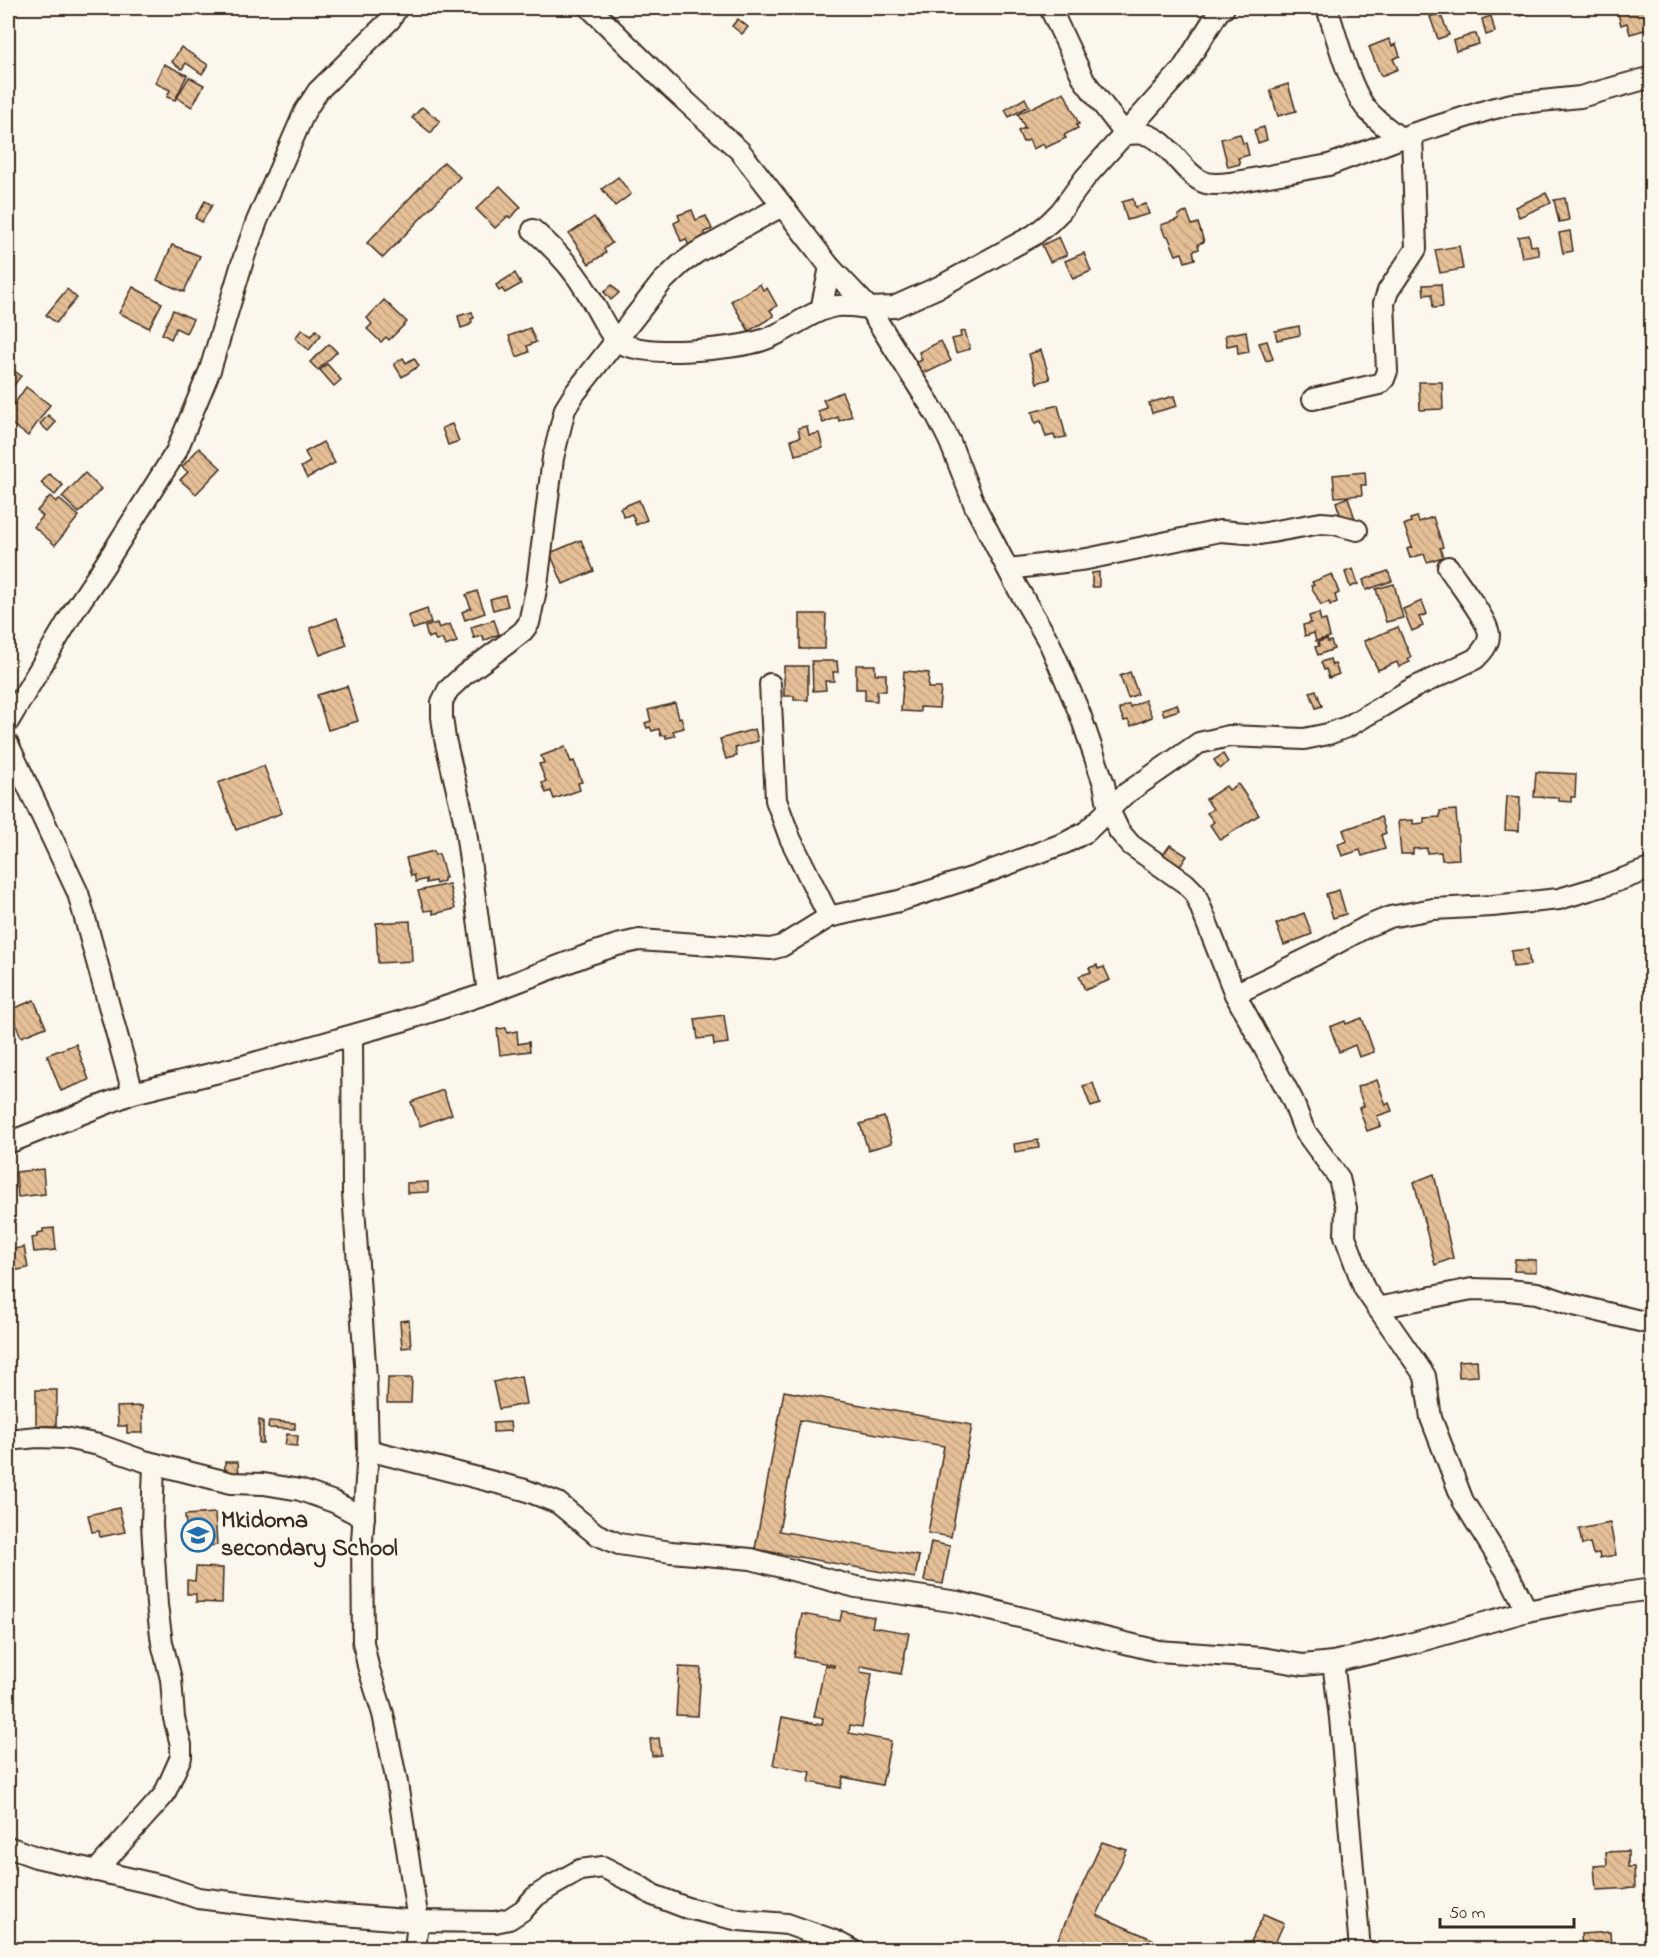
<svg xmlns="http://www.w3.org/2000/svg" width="1659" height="1957" font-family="'Indie Flower',sans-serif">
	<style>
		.building { fill: url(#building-back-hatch); stroke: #3b2a1e; stroke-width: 1.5 }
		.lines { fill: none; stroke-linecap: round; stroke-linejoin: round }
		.minor-casing { stroke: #3b2a1e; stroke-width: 24 }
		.minor { stroke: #fbf7ec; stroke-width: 20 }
		.labels { text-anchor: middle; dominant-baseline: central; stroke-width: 5; stroke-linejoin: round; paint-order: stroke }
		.poi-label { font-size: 24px; font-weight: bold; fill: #3b2a1e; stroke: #fbf7ec; text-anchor: start }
	</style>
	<defs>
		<pattern id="building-back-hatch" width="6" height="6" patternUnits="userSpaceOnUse" patternTransform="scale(1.5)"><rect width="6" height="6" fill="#e5bf96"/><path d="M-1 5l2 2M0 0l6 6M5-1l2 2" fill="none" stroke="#c5a481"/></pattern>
	</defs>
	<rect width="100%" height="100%" fill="#fbf7ec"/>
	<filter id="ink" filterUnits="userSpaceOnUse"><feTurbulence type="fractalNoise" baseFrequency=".0167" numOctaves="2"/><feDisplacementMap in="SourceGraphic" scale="12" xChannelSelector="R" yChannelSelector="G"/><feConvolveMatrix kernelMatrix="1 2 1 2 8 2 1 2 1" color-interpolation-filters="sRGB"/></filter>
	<g filter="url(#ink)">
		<!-- building -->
		<g class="building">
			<polygon points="1245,8 1271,8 1272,9 1262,16 1257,8 1249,14"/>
			<polygon points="1517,8 1548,8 1520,16"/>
			<polygon points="1626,8 1652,8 1652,28 1630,34 1627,23 1621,25 1617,10"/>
			<polygon points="1440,13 1449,35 1438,39 1430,17"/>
			<polygon points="1491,16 1495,32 1486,35 1482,19"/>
			<polygon points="738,19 748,27 742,34 732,26"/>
			<polygon points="1473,34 1476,34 1479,44 1456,51 1453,41"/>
			<polygon points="1389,39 1392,46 1396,44 1400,56 1393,59 1398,69 1381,76 1369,47"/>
			<polygon points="181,47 208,65 202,74 186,63 182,69 172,62"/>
			<polygon points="164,64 187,75 175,100 167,97 170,90 155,83"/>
			<polygon points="189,77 204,85 192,107 177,98"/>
			<polygon points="1288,84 1296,111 1278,116 1270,90"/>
			<polygon points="1064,92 1079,124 1076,125 1078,128 1064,135 1066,138 1045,148 1043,144 1033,149 1029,140 1023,142 1018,131 1025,128 1018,114"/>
			<polygon points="1025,98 1029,106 1009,117 1005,110"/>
			<polygon points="422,107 440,121 431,133 412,118"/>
			<polygon points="1264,127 1267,140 1258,143 1254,130"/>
			<polygon points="1240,134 1243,143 1246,143 1249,155 1238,158 1240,164 1228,167 1221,139"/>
			<polygon points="444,162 460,177 383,258 367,243"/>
			<polygon points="618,177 631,194 615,206 602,189"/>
			<polygon points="500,186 521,207 510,218 508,216 495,228 476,209"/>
			<polygon points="1546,193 1551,203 1519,217 1515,207"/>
			<polygon points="1565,198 1569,220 1559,222 1554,200"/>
			<polygon points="1133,199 1135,207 1146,204 1149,214 1127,220 1122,202"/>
			<polygon points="205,201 212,205 202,222 195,218"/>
			<polygon points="692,210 696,220 706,216 712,229 704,232 706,239 689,246 686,239 681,241 674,223 680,220 678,215"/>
			<polygon points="1187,212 1192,225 1198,223 1204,242 1198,244 1199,249 1193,251 1195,259 1185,262 1182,253 1176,255 1168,236 1165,236 1161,225 1179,219 1178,215"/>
			<polygon points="594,217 612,243 604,249 606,253 589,264 569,234"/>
			<polygon points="1570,231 1573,251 1563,253 1559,233"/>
			<polygon points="1529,235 1531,246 1537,245 1539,255 1522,258 1518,237"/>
			<polygon points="1059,237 1067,255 1050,262 1042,245"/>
			<polygon points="172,245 200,256 184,292 157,280"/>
			<polygon points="1459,246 1463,269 1440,273 1435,250"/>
			<polygon points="1084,253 1091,271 1073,279 1065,261"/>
			<polygon points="515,273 521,284 505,293 502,289 499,291 496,285"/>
			<polygon points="760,284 763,290 767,288 777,306 770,310 774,316 749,331 731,301"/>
			<polygon points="1441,284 1443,307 1433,308 1432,294 1424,295 1423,285"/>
			<polygon points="612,285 619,293 611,300 604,292"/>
			<polygon points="133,287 162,303 149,328 119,313"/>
			<polygon points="67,289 77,298 56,323 46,315"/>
			<polygon points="384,300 407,322 389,340 386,337 381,342 367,329 372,324 367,318"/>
			<polygon points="173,310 193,319 186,333 176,328 171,339 162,334"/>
			<polygon points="472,312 474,318 471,319 472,322 470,323 470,325 461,328 458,316"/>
			<polygon points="1299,326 1300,335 1277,340 1275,331"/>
			<polygon points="530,328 536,342 527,346 529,352 517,357 509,336"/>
			<polygon points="302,329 311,336 316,330 321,335 309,350 295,338"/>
			<polygon points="965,331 970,349 956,353 952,339 961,337 960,332"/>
			<polygon points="1246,331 1249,352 1238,354 1237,344 1227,346 1225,335"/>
			<polygon points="941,341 951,361 926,373 925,370 920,373 915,363 922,360 919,352"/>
			<polygon points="1267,341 1273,359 1266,361 1259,343"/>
			<polygon points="329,344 337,352 318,370 310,362"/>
			<polygon points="1041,350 1050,379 1037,383 1029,354"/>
			<polygon points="403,358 406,363 414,358 419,366 402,377 394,364"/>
			<polygon points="327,364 341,380 334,386 320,370"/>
			<polygon points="8,366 21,376 11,389 8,386"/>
			<polygon points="1419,382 1442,382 1443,409 1420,410"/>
			<polygon points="26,387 50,405 28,436 8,421 8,413"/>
			<polygon points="842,392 852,416 839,421 838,417 823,423 818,411 827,408 823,400"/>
			<polygon points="1174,396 1177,406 1152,413 1149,403"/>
			<polygon points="1058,405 1066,437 1055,439 1054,435 1046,437 1041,421 1035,423 1032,412"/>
			<polygon points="48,415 56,422 48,431 40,424"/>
			<polygon points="452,424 459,441 448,445 442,428"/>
			<polygon points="807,426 809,435 819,433 823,448 795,455 791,440 800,437 798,428"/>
			<polygon points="323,442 335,463 307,478 301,467 310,462 305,452"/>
			<polygon points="199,448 221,468 196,494 180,480 188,472 182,467"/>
			<polygon points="1365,472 1366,485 1361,485 1362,495 1335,497 1333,475"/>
			<polygon points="85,473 101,489 79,513 62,497"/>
			<polygon points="49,474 63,485 55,495 41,483"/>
			<polygon points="50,496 56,502 59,499 79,516 55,545 34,527 43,516 37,511"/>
			<polygon points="1348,497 1355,519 1343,524 1336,502"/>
			<polygon points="639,500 647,520 636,525 632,514 624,517 620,508"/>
			<polygon points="1417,517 1419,522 1433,517 1443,547 1440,548 1443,557 1427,562 1424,554 1410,558 1407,549 1412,547 1404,525 1411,522 1410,519"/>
			<polygon points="581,540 594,571 563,584 550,553"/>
			<polygon points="1353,569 1358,584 1350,587 1345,572"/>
			<polygon points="1388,571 1392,581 1366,590 1363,580"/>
			<polygon points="1099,572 1099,587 1092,587 1092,573"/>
			<polygon points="1332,574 1339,593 1335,595 1337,602 1330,605 1329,602 1321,605 1311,586 1314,585 1312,582"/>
			<polygon points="1394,584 1403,618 1386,622 1376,589"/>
			<polygon points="477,591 485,613 465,620 462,612 471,608 466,595"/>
			<polygon points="505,595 508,606 493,610 490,599"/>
			<polygon points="1422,601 1427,614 1419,617 1423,626 1412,631 1403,609"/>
			<polygon points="427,609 431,623 413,629 408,616"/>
			<polygon points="1319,613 1321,621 1326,620 1330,637 1316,641 1314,633 1305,636 1303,625 1311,623 1309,616"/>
			<polygon points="800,614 826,614 825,649 800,649"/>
			<polygon points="337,618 347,645 320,655 310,628"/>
			<polygon points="494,620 499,634 484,641 483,636 474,638 471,627"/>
			<polygon points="437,623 439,628 450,624 457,642 445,646 442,639 436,641 434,636 428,638 425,627"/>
			<polygon points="1398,627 1411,657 1408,658 1410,662 1399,667 1397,662 1378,670 1364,641"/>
			<polygon points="1327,639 1328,642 1331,641 1334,649 1318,655 1315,647 1319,646 1318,642"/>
			<polygon points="1330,659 1332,665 1335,664 1339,674 1329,678 1326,669 1324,670 1321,662"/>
			<polygon points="812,661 837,661 838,672 833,672 834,681 825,681 826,690 813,691"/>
			<polygon points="856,665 875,665 875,674 886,674 886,691 877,691 877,701 865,700 865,689 856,689"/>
			<polygon points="784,666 808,666 808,700 794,700 794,696 784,696"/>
			<polygon points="904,671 929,673 928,688 941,688 939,708 920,707 920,712 901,711"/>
			<polygon points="1130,672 1138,694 1128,698 1120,676"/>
			<polygon points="347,686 358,721 328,730 317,695"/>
			<polygon points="1316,690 1322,706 1316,708 1310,692"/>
			<polygon points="1145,700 1152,717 1131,726 1128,720 1124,721 1119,709 1129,704 1130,707"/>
			<polygon points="675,703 679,718 681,717 684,728 673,731 675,736 666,738 666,735 661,736 659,729 652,731 650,727 647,728 645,723 651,721 648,710"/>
			<polygon points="1177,704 1179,710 1164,715 1162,709"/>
			<polygon points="755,729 758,741 735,748 737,756 726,759 720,739"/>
			<polygon points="565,747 571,762 574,761 582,782 578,783 580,790 554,799 551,791 546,793 542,783 546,781 539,764 544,763 541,756"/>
			<polygon points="1223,754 1228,762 1220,769 1214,760"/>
			<polygon points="264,766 282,813 236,830 218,783"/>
			<polygon points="1536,772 1576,774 1575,797 1571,797 1571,802 1559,801 1559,798 1534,797"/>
			<polygon points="1238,784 1259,815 1220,840 1210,825 1214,822 1207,813 1213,809 1206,799 1226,786 1229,790"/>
			<polygon points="1507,796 1520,797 1519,831 1505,830"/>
			<polygon points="1456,810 1459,859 1442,860 1441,852 1427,853 1427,848 1413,849 1413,854 1401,854 1398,821 1413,820 1413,824 1424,823 1424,818 1440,817 1440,811"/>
			<polygon points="1381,817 1386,833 1381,835 1385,849 1362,856 1360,850 1342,856 1338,844 1347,841 1343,830"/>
			<polygon points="1170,845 1187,856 1179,868 1162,856"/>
			<polygon points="434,851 435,855 439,854 446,878 444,878 444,881 436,884 435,881 426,883 426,879 416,882 414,875 411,876 406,858"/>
			<polygon points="449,884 455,909 433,914 433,910 424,911 418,891"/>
			<polygon points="1339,890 1346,914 1333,918 1326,894"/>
			<polygon points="1304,913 1312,934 1284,945 1276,924"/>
			<polygon points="410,921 412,961 378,963 376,923"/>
			<polygon points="1528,949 1530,965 1513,967 1511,951"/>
			<polygon points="1097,965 1098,969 1104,967 1110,980 1085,990 1079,976 1091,972 1089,968"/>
			<polygon points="34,1000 46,1027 21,1037 10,1010"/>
			<polygon points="724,1015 728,1043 714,1045 713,1037 698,1039 695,1019"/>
			<polygon points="1362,1018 1374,1052 1359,1057 1355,1045 1339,1052 1330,1027 1345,1021 1346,1024"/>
			<polygon points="506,1028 507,1033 517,1031 518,1044 529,1042 530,1051 500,1055 497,1029"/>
			<polygon points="76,1044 89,1080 61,1091 47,1055"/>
			<polygon points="1377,1080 1386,1105 1389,1103 1392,1111 1377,1116 1381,1126 1367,1131 1359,1108 1364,1106 1357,1087"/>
			<polygon points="1093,1083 1100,1104 1091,1107 1083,1086"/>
			<polygon points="443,1090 452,1114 420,1126 411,1102"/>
			<polygon points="884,1117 892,1143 868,1150 860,1124"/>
			<polygon points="1038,1140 1039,1148 1015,1152 1014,1144"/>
			<polygon points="43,1169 45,1194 18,1197 16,1172"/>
			<polygon points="1434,1174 1453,1258 1435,1265 1414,1182"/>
			<polygon points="428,1182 428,1192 407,1193 407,1183"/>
			<polygon points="54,1228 56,1250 34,1252 32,1238 37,1237 37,1233 43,1232 43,1229"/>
			<polygon points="24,1247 28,1268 8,1272 8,1250"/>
			<polygon points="1515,1259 1536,1260 1536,1272 1514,1271"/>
			<polygon points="409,1320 411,1347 402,1348 400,1321"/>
			<polygon points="1477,1360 1478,1376 1459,1377 1458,1361"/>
			<polygon points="521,1376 526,1404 499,1409 493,1382"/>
			<polygon points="388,1378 412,1378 411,1403 387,1403"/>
			<polygon points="36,1390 57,1390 56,1426 36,1426"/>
			<polygon points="784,1391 972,1425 951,1537 928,1533 944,1446 800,1420 779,1531 919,1556 915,1578 755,1549"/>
			<polygon points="142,1406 143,1433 127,1433 127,1426 118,1426 117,1407"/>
			<polygon points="259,1420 263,1421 263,1443 259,1443"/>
			<polygon points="269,1421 295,1423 295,1429 268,1428"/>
			<polygon points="510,1422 511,1431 493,1432 493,1423"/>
			<polygon points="287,1434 298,1436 297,1446 285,1445"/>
			<polygon points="225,1462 238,1462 239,1476 225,1476"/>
			<polygon points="119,1508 125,1532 100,1537 99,1531 92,1532 88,1515"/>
			<polygon points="215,1513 217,1545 188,1548 185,1515"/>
			<polygon points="1610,1523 1616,1555 1600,1558 1599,1553 1593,1554 1590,1543 1582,1545 1579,1529"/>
			<polygon points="931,1542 950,1546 943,1584 924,1581"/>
			<polygon points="196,1567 223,1568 222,1603 196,1602 196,1594 187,1594 187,1580 195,1581"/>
			<polygon points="842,1611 874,1617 872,1627 909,1633 901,1674 861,1666 860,1672 872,1674 862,1727 850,1725 849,1733 891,1741 882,1785 843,1777 841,1788 809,1782 811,1772 773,1765 782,1717 822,1725 823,1718 814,1717 825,1665 834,1667 834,1665 794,1657 802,1614 840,1621"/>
			<polygon points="679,1667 701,1668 698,1716 676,1715"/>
			<polygon points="659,1738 661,1755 652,1756 650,1739"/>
			<polygon points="1102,1842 1127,1850 1097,1915 1177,1950 1053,1950"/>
			<polygon points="1628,1851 1628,1867 1634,1867 1635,1888 1596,1890 1594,1866 1607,1865 1606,1852"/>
			<polygon points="1264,1914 1284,1923 1272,1950 1247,1950"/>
			<polygon points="1610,1932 1611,1950 1582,1950 1581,1934"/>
		</g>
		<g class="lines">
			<!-- minor casing -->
			<g class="minor-casing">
				<g id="minor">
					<polyline points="590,8 669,86 740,151 830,267 869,308 894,307 941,286 1034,235 1049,223 1061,211 1085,178 1182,70 1219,11 1224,8"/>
					<path d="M1050 8 1084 80 1125 134C1131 134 1138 133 1144 134 1170 139 1182 175 1206 183 1214 185 1222 184 1230 183L1329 165 1412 134 1491 109 1512 104 1580 97 1652 77"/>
					<path d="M1327 8C1336 34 1349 86 1365 107 1375 120 1387 128 1400 138"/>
					<path d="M533 230C554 248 573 268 587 292 594 303 607 331 615 339 635 360 736 349 763 340 789 332 810 310 837 306 848 305 859 307 869 308L937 416 950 442 975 506 1017 587 1050 644 1080 714 1104 784 1109 810 1119 831 1131 845 1185 883 1195 893 1235 994 1292 1099 1304 1130 1339 1178 1346 1208 1345 1236 1364 1288 1425 1376 1431 1418 1463 1501 1509 1575 1527 1611"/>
					<polyline points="821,310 830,267"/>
					<polyline points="1313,399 1379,384 1384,379 1387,371 1384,303 1388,291 1416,249 1412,134"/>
					<polyline points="1009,569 1087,559 1220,531 1260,534 1321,523 1334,524 1357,530"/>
					<polyline points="770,684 776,800 790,838 829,917"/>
					<polyline points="8,722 72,614 104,566 176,452 210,370 244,257 257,221 305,111 318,91 390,20 397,8"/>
					<polyline points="8,744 78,893 133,1093"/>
					<polyline points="488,993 465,824 445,739 442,717 442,702 448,690 464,675 508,643 523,631 529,623 537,585 553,458 565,409 575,393 662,282 681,264 696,253 782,206"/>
					<polyline points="1235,994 1315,955 1368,926 1390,917 1433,909 1492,906 1559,899 1606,885 1652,868"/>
					<polyline points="352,1036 353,1193 366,1378 368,1450 362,1541 363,1642 368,1666 383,1714 397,1783 418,1921 415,1950"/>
					<path d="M8 1143 133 1093 243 1066 402 1021 488 993 590 954 617 945 639 940 771 949 782 946 829 917 899 901 974 877 1065 843 1086 832 1124 795 1199 743 1229 736 1304 739 1328 734 1347 727 1413 688 1475 659C1481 653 1489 645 1489 635 1489 622 1457 581 1448 567"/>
					<polyline points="1377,1308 1472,1289 1508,1290 1537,1293 1570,1304 1652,1324"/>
					<polyline points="8,1440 37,1437 65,1438 99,1445 144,1461 231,1483 264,1484 300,1490 334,1502 364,1518"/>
					<polyline points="368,1450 525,1490 558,1503 596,1534 619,1544 671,1552 751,1559 856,1587 958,1602 1158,1651 1262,1658 1303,1665 1333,1662 1406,1645 1527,1611 1604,1596 1652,1589"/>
					<polyline points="1333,1662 1340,1718 1360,1950"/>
					<polyline points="8,1847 36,1857 163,1886 198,1898 331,1914 418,1921 495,1922 509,1919 523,1910 536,1896 550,1887 580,1870 603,1867 638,1885 653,1895 687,1908 739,1920 787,1924 835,1941 852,1950"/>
					<polyline points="96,1871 164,1795 181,1757 181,1745 174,1718 171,1679 162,1643 157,1605 152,1524 154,1464"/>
				</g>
			</g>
			<!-- minor -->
			<use href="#minor" class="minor"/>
		</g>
	</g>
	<!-- icons -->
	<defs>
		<g id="school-ring" transform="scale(1.725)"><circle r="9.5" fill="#fbf7ec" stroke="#1f6fb2" stroke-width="1.5"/><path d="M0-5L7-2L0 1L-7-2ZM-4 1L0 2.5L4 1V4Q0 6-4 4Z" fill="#1f6fb2"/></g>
	</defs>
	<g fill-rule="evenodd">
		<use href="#school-ring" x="198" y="1535"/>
	</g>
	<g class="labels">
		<!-- poi labels -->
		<g class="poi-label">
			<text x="221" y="1521">Mkidoma<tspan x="221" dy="28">secondary School</tspan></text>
		</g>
	</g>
	<!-- margin -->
	<rect width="1659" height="1957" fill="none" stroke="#fbf7ec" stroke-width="30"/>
	<rect x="15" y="15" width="1629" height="1927" fill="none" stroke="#3b2a1e" stroke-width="2" filter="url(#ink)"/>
	<!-- scale -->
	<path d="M1440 1918v9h134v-9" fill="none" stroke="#3b2a1e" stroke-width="3"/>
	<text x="1449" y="1918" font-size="18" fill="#3b2a1e" stroke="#fbf7ec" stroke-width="4.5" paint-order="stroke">50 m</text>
</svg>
